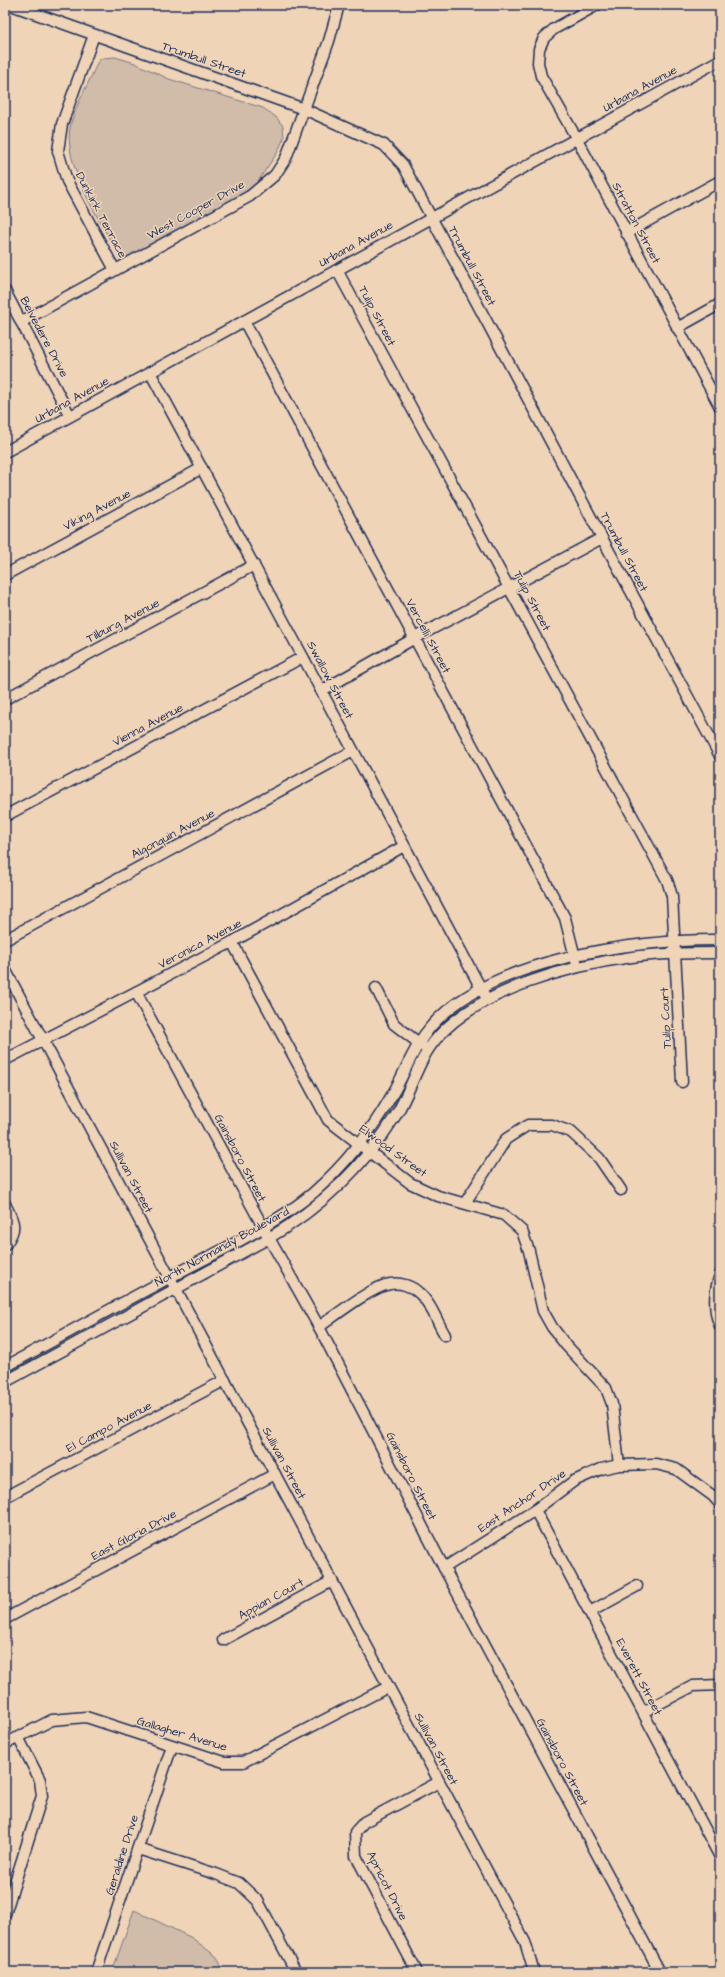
<svg xmlns="http://www.w3.org/2000/svg" width="725" height="1977" font-family="'Architects Daughter',sans-serif">
	<style>
		.green { fill: #d1bcaa; stroke: #767684 }
		.lines { fill: none; stroke-linecap: round; stroke-linejoin: round }
		.minor-casing { stroke: #1b2f5e; stroke-width: 13 }
		.minor { stroke: #f0d4b7; stroke-width: 10 }
		.labels { text-anchor: middle; dominant-baseline: central; stroke-width: 3; stroke-linejoin: round; paint-order: stroke }
		.street-label { font-size: 12px; fill: #1b2f5e; stroke: #f0d4b7 }
	</style>
	<rect width="100%" height="100%" fill="#f0d4b7"/>
	<filter id="ink" filterUnits="userSpaceOnUse"><feTurbulence type="fractalNoise" baseFrequency=".025" numOctaves="2"/><feDisplacementMap in="SourceGraphic" scale="8" xChannelSelector="R" yChannelSelector="G"/><feConvolveMatrix kernelMatrix="1 2 1 2 8 2 1 2 1" color-interpolation-filters="sRGB"/></filter>
	<g filter="url(#ink)">
		<!-- green -->
		<g class="green">
			<path d="M115 57 135 63 169 79 263 108 276 117 283 126 284 138 277 153 256 184 230 203 134 256 120 258C102 223 60 163 71 123 77 102 90 81 98 61L103 58Z"/>
			<polygon points="134,1910 192,1938 217,1957 224,1972 112,1972"/>
		</g>
		<g class="lines">
			<!-- minor casing -->
			<g class="minor-casing">
				<g id="minor">
					<polyline points="11,5 304,109 384,145 403,165 431,217 602,538 720,756"/>
					<polyline points="597,5 554,29 544,38 539,49 538,63 541,76 577,139 720,407"/>
					<polyline points="94,35 62,124 58,151 67,181 115,270"/>
					<polyline points="626,233 720,181"/>
					<polyline points="337,270 667,880 672,896 682,1082"/>
					<polyline points="5,291 70,416"/>
					<polyline points="244,321 565,918 576,961"/>
					<polyline points="21,322 250,196 275,175 286,158 329,41 339,5"/>
					<polyline points="677,328 720,304"/>
					<polyline points="150,372 484,994"/>
					<polyline points="5,452 720,60"/>
					<polyline points="5,575 202,468"/>
					<polyline points="321,691 415,638 602,538"/>
					<polyline points="5,699 254,565"/>
					<polyline points="5,816 303,657"/>
					<polyline points="5,940 353,751"/>
					<polyline points="232,942 328,1120 410,1183 438,1196 504,1215 522,1231 529,1251 543,1311 552,1327 565,1344 606,1388 612,1404 619,1465"/>
					<polyline points="5,969 525,1942 534,1972"/>
					<polyline points="376,988 394,1024 424,1047"/>
					<polyline points="136,992 269,1238 319,1327 444,1568 660,1972"/>
					<polyline points="5,1060 232,942 404,846"/>
					<polyline points="465,1203 506,1139 528,1125 552,1125 571,1132 599,1158 621,1190"/>
					<path d="M5 1204C14 1222 18 1228 5 1245"/>
					<path d="M720 1275C714 1291 713 1311 720 1326"/>
					<path d="M319 1327C336 1315 371 1287 390 1284 400 1282 412 1286 419 1293 431 1303 437 1322 445 1335"/>
					<path d="M5 1367C63 1335 120 1304 178 1273 223 1249 273 1226 313 1193 345 1165 371 1132 392 1095 404 1075 411 1053 425 1034 479 960 635 939 720 940"/>
					<path d="M5 1382 269 1238C320 1208 364 1166 396 1115 411 1091 418 1059 437 1038 478 990 572 965 632 957 661 953 691 953 720 953"/>
					<polyline points="5,1497 225,1380"/>
					<polyline points="535,1510 720,1857"/>
					<polyline points="444,1568 535,1510 574,1481 601,1469 619,1465 656,1464 676,1469 713,1496 720,1504"/>
					<polyline points="590,1612 637,1586"/>
					<polyline points="5,1619 275,1474"/>
					<polyline points="223,1640 332,1581"/>
					<polyline points="643,1712 693,1686 720,1685"/>
					<polyline points="5,1744 52,1720 86,1717 224,1762 243,1762 388,1687"/>
					<polyline points="138,1849 216,1874 239,1883 258,1901 296,1972"/>
					<polyline points="5,1914 42,1796 40,1780 18,1737"/>
					<polyline points="96,1972 172,1746"/>
					<polyline points="417,1972 356,1856 355,1832 364,1822 439,1782"/>
					<polyline points="717,1972 720,1970"/>
				</g>
			</g>
			<!-- minor -->
			<use href="#minor" class="minor"/>
		</g>
	</g>
	<g class="labels">
		<!-- street labels -->
		<g class="street-label">
			<text transform="translate(204 60) rotate(19)">Trumbull Street</text>
			<text transform="translate(640 89) rotate(-29)">Urbana Avenue</text>
			<text transform="translate(196 210) rotate(-29)">West Cooper Drive</text>
			<text transform="translate(101 215) rotate(62)">Dunkirk Terrace</text>
			<text transform="translate(636 223) rotate(62)">Stratton Street</text>
			<text transform="translate(356 244) rotate(-29)">Urbana Avenue</text>
			<text transform="translate(472 266) rotate(62)">Trumbull Street</text>
			<text transform="translate(377 316) rotate(62)">Tulip Street</text>
			<text transform="translate(44 337) rotate(62)">Belvedere Drive</text>
			<text transform="translate(72 400) rotate(-29)">Urbana Avenue</text>
			<text transform="translate(97 510) rotate(-28)">Viking Avenue</text>
			<text transform="translate(624 552) rotate(62)">Trumbull Street</text>
			<text transform="translate(532 601) rotate(62)">Tulip Street</text>
			<text transform="translate(123 621) rotate(-28)">Tilburg Avenue</text>
			<text transform="translate(428 636) rotate(62)">Vercelli Street</text>
			<text transform="translate(330 680) rotate(62)">Swallow Street</text>
			<text transform="translate(148 725) rotate(-28)">Vienna Avenue</text>
			<text transform="translate(173 834) rotate(-28)">Algonquin Avenue</text>
			<text transform="translate(200 944) rotate(-28)">Veronica Avenue</text>
			<text transform="translate(666 1018) rotate(-93)">Tulip Court</text>
			<text transform="translate(393 1151) rotate(36)">Elwood Street</text>
			<text transform="translate(240 1158) rotate(62)">Gainsboro Street</text>
			<text transform="translate(131 1177) rotate(62)">Sullivan Street</text>
			<text transform="translate(222 1247) rotate(-29)">North Normandy Boulevard</text>
			<text transform="translate(109 1427) rotate(-28)">El Campo Avenue</text>
			<text transform="translate(284 1463) rotate(62)">Sullivan Street</text>
			<text transform="translate(411 1476) rotate(63)">Gainsboro Street</text>
			<text transform="translate(522 1501) rotate(-34)">East Anchor Drive</text>
			<text transform="translate(134 1535) rotate(-28)">East Gloria Drive</text>
			<text transform="translate(271 1599) rotate(-29)">Appian Court</text>
			<text transform="translate(639 1677) rotate(62)">Everett Street</text>
			<text transform="translate(182 1734) rotate(17)">Gallagher Avenue</text>
			<text transform="translate(436 1749) rotate(62)">Sullivan Street</text>
			<text transform="translate(562 1762) rotate(62)">Gainsboro Street</text>
			<text transform="translate(122 1855) rotate(-72)">Geraldine Drive</text>
			<text transform="translate(387 1886) rotate(63)">Apricot Drive</text>
		</g>
	</g>
	<!-- margin -->
	<rect width="725" height="1977" fill="none" stroke="#f0d4b7" stroke-width="20"/>
	<rect x="10" y="10" width="705" height="1957" fill="none" stroke="#1b2f5e" stroke-width="1.5" filter="url(#ink)"/>
</svg>
